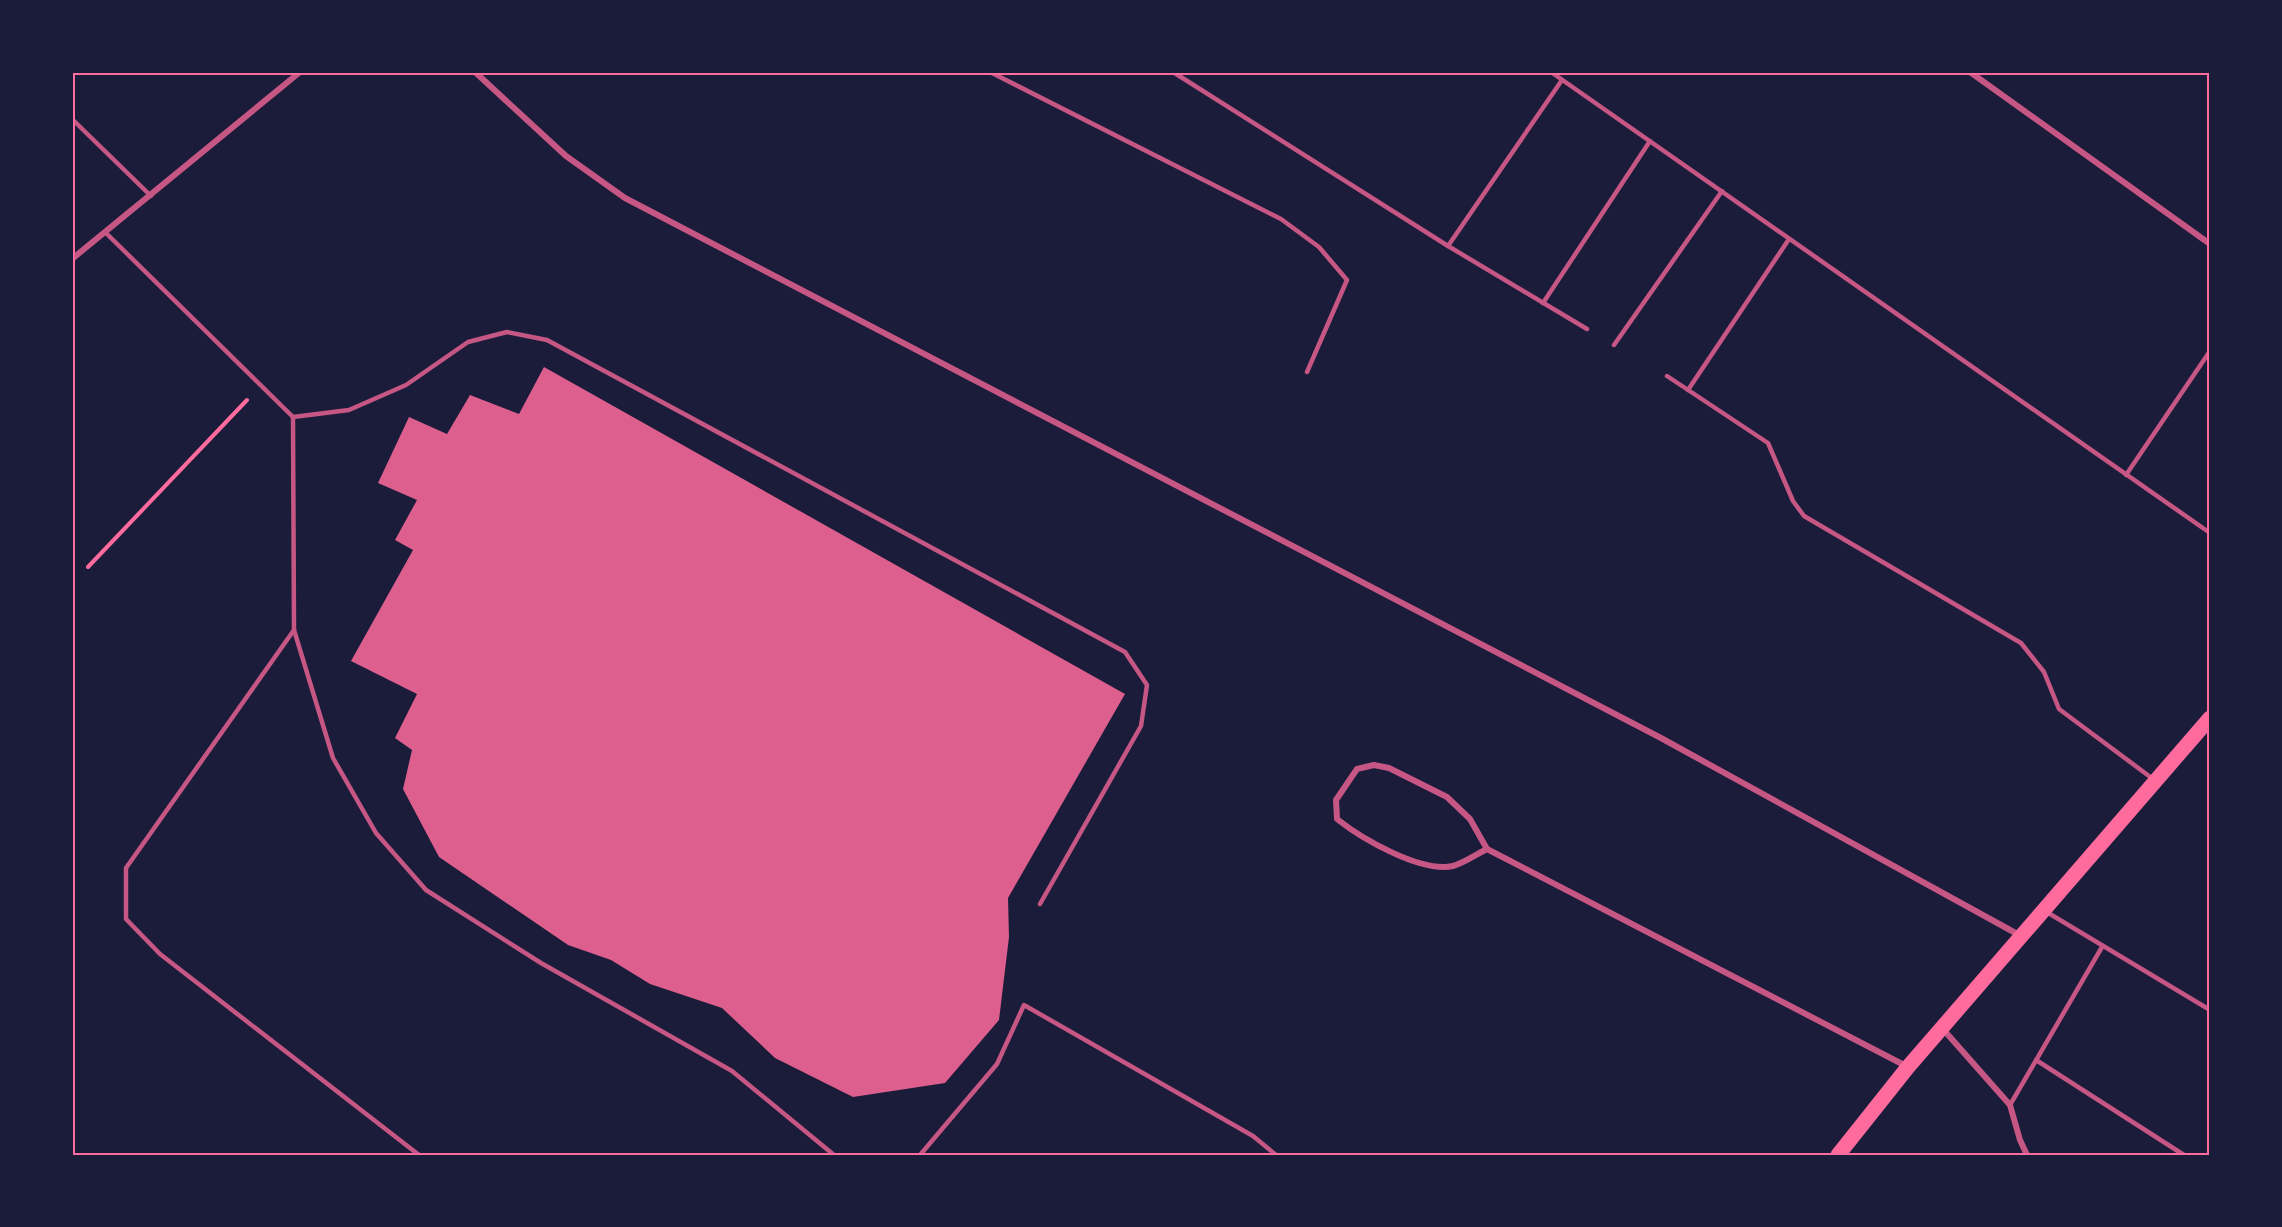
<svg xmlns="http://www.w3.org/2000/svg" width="2282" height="1227" font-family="'Space Grotesk',sans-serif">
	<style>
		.building { fill: #dd5f8e }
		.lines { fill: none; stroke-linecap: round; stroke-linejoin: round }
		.path { stroke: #ff6b9d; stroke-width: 4 }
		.service { stroke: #c65784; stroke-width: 4.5 }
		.minor { stroke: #c65784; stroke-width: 6 }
		.primary { stroke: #ff6b9d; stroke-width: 15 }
		.neatline { fill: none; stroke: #ff6b9d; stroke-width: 2 }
	</style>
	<rect width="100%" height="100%" fill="#1b1b3a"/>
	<!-- building -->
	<polygon class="building" points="544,367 1125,694 1008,898 1009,937 999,1020 945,1083 853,1097 775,1058 722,1008 650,984 611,960 568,945 439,857 403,789 412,750 395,738 417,694 351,661 413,550 395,540 417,500 378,483 409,417 447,434 470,395 519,414"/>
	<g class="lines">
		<!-- path -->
		<polyline class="path" points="88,567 247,400"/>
		<!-- service -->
		<g class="service">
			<polyline points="990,72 1281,219 1319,247 1347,280 1307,372"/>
			<polyline points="1173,72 1448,246 1587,329"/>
			<polyline points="1551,72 2210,533"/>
			<polyline points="72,119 151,196"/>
			<polyline points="106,233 293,417 349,410 406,385 468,342 507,332 547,340 1125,652 1147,685 1141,726 1040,904"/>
			<polyline points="1448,246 1562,80"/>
			<polyline points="1543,303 1650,141"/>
			<polyline points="1614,345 1722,191"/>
			<polyline points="1667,376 1768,443 1793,501 1804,516 2021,643 2044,672 2059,709 2153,779"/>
			<polyline points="1688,390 1789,239"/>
			<polyline points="293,417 294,630 333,758 376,833 426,890 541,963 732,1071 834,1155"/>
			<polyline points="2126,475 2210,351"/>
			<polyline points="294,630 126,868 126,919 160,954 419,1155"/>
			<polyline points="2045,911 2210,1010"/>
			<polyline points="2036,1060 2184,1155"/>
			<polyline points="2010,1105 2102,947"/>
			<polyline points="920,1155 997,1064 1024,1005 1253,1136 1276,1155"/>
		</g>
		<!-- minor -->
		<g class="minor">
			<polyline points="475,72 566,156 625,198 1661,738 2021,936"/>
			<polyline points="1970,72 2210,244"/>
			<polyline points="72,259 300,72"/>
			<path d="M1487 849C1477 854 1464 863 1453 866 1421 873 1362 839 1337 819L1336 800 1357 769 1374 765 1389 768 1447 797 1470 819 1487 849 1908 1067"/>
			<polyline points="1942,1028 2010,1105 2020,1140 2027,1155"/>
		</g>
		<!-- primary -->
		<polyline class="primary" points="1838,1155 1908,1067 2210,718"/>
	</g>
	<!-- border -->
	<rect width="2282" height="1227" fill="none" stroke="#1b1b3a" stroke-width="147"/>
	<rect x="74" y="74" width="2134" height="1080" class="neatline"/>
</svg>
